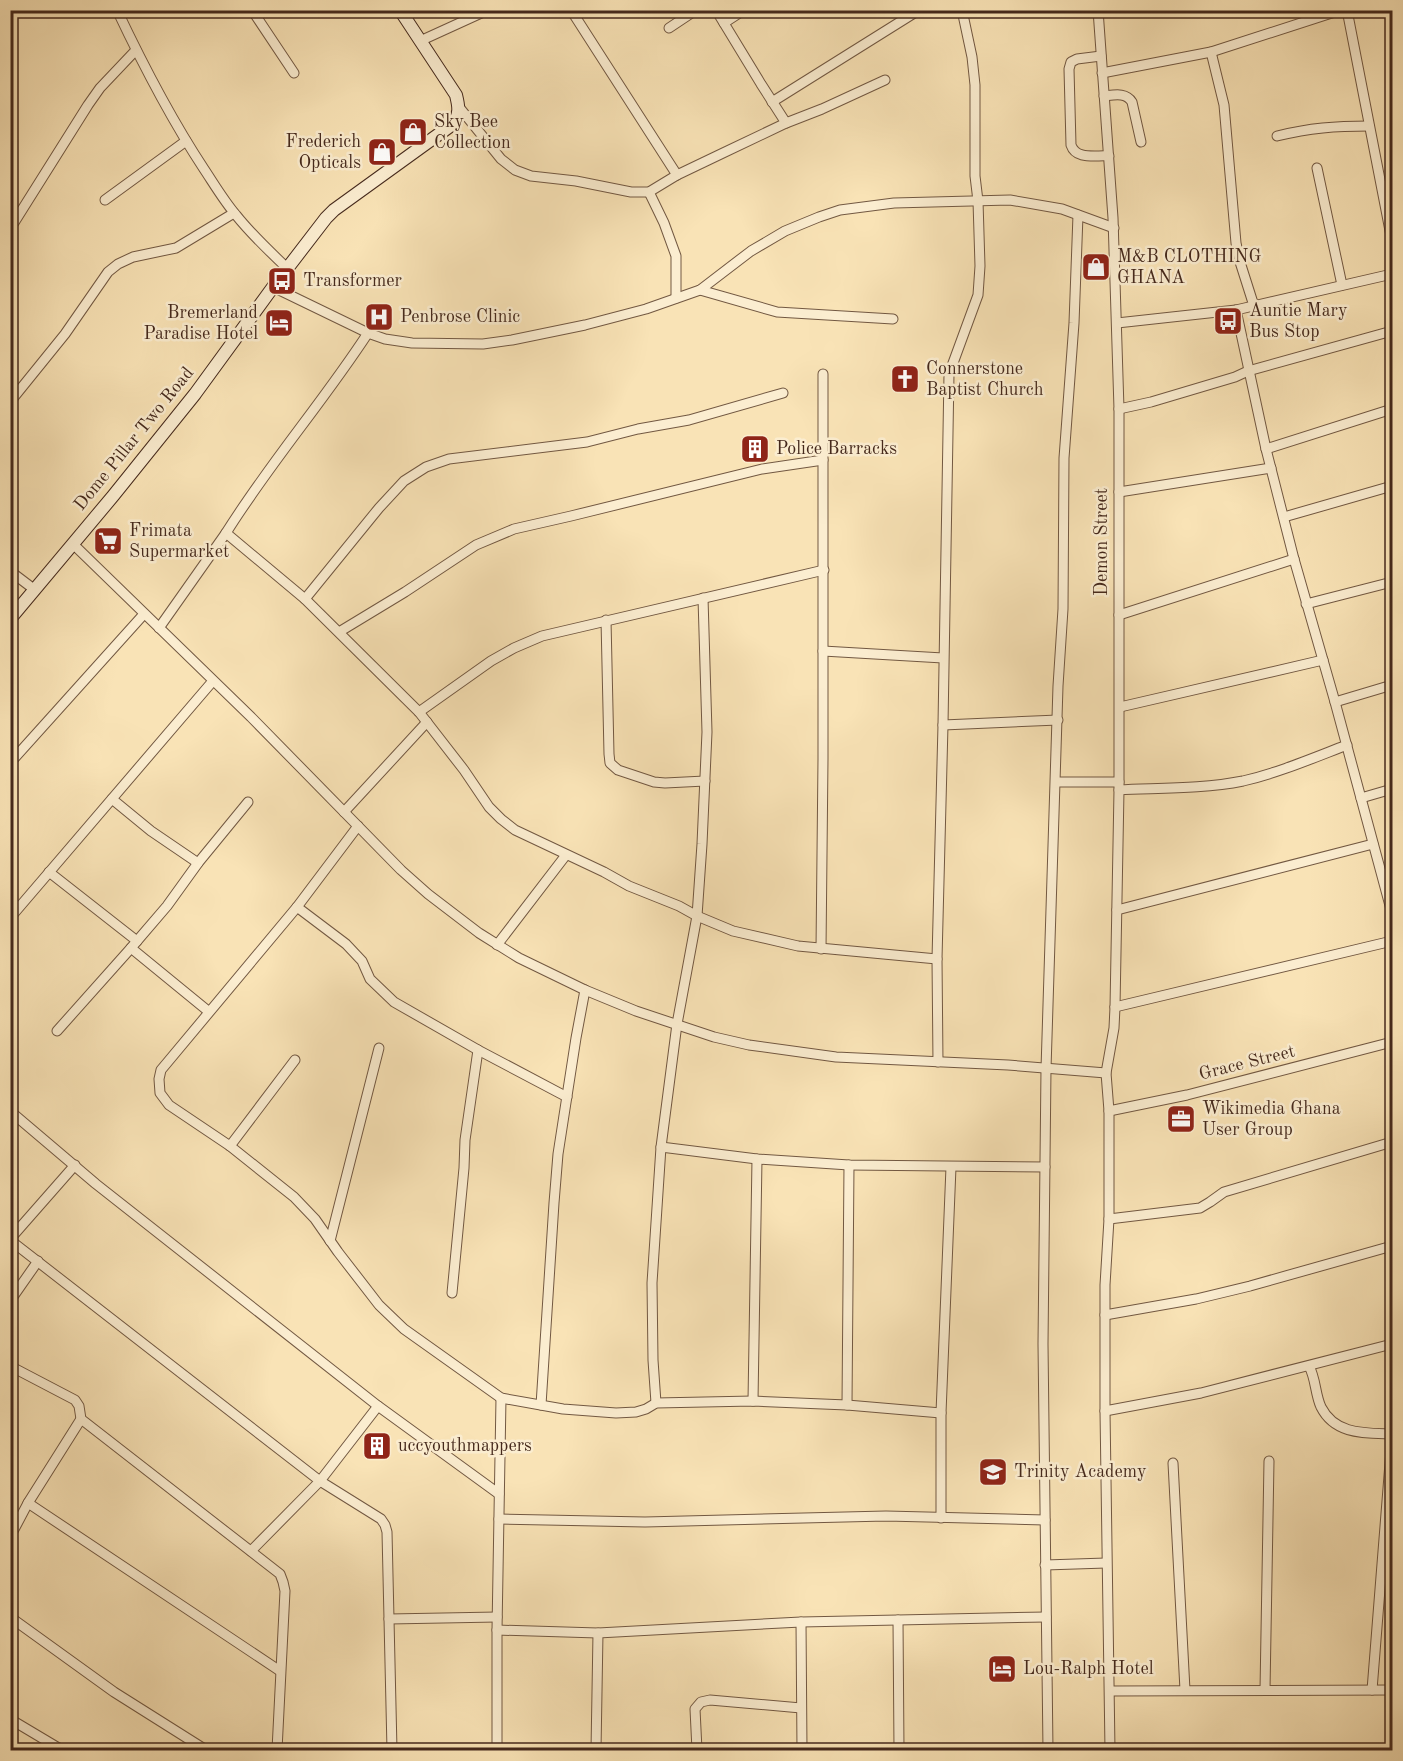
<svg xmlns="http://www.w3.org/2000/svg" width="1403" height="1761" font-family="'Old Standard TT',serif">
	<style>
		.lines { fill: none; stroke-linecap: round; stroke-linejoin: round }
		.street-casing { stroke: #725842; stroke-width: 11 }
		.secondary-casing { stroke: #45291c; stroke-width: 14 }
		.street { stroke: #fbedd0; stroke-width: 9 }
		.secondary { stroke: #fbedd0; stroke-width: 12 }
		.labels { text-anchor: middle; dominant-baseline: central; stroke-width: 5; stroke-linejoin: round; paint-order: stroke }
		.poi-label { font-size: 18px; fill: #45291c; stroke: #fbedd0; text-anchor: start }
		.street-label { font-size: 18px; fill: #45291c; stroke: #fbedd0 }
	</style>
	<rect width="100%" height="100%" fill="#f9e3b6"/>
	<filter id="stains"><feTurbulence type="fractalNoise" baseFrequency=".00333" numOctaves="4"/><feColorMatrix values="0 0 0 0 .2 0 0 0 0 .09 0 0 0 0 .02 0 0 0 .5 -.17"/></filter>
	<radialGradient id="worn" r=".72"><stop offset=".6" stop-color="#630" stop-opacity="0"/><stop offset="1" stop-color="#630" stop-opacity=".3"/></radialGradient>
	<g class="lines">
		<!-- street casing -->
		<g class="street-casing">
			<g id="street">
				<path d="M117 10C143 65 171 119 204 169 214 184 224 201 236 215 251 234 269 251 287 268"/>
				<polyline points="252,10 294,73"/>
				<polyline points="571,10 677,175"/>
				<polyline points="716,10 761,84 786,123"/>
				<polyline points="1098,10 1113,218 1119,409 1119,790 1115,1007 1114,1028 1106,1073 1109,1111 1109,1219 1105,1285 1105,1411 1110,1750"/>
				<polyline points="1347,10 1392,241"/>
				<polyline points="724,23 744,10"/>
				<polyline points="669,28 696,10"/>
				<polyline points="420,41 488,10"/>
				<polyline points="1211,52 1224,105 1236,243 1240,262 1254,306"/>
				<path d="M1101 56 1077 59 1071 62 1069 69 1071 145C1076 160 1095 155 1109 156"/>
				<polyline points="1102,73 1211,52 1341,10"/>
				<path d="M1104 96C1114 95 1126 92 1132 102L1141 142"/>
				<polyline points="772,102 919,10"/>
				<polyline points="459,107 501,159 515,170 531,176 576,181 631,192 649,192 677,175 723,153 786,123 822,109 885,80"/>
				<path d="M1277 136C1310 128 1335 126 1369 126"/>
				<polyline points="1317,168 1342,285"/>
				<polyline points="649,192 664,223 676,256 676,298"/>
				<polyline points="105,200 186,141"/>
				<polyline points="10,229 88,105 100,88 136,50"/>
				<polyline points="273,287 368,333 385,339 412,343 483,344 512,340 585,325 646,309 700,290 751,251 785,231 819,217 840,210 894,203 1010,200 1062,209 1114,228"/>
				<polyline points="700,290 777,312 893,319"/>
				<polyline points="1236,310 1266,449 1294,559 1335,702 1392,913"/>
				<polyline points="1117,323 1236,310 1392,274"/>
				<path d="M368 333C323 402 269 464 226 533L305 599 419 712 464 770 489 807 501 819 515 830 604 872 629 886 679 906 697 916 733 931 798 946 937 959"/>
				<polyline points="10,402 65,334 108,272 118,264 133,257 176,248 234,213"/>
				<polyline points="1119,409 1151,402 1235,377 1248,371 1392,331"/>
				<polyline points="1266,449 1392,409"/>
				<polyline points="1119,492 1271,468"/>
				<polyline points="1284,517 1392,486"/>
				<polyline points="73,544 251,717 401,870 428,894 479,933 519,958 585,990 636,1011 714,1037 749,1045 836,1057 1008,1065 1106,1073"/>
				<polyline points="10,571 35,590"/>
				<polyline points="305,599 379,508 404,481 426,467 449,459 587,442 638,429 689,420 783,393"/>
				<polyline points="1306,604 1392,582"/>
				<polyline points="1119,615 1294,559"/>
				<polyline points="606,620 609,754 610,763 618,770 654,782 665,783 705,781"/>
				<polyline points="159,628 226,533"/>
				<polyline points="339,632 405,592 476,545 514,529 571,516 762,469 823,460"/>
				<polyline points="823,651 943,658"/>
				<polyline points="1335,702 1392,685"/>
				<polyline points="1120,707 1323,660"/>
				<polyline points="419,712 491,661 514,648 542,636 824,570"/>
				<polyline points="943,725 1058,720"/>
				<polyline points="10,763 144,614"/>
				<polyline points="1056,782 1119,782"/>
				<path d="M1119 790C1160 788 1203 789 1243 781 1278 773 1313 758 1347 745"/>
				<polyline points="1361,798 1392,789"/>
				<polyline points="112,799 151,831 198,863"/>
				<polyline points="344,812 427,722"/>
				<polyline points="358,826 297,907 161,1070 159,1079 160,1093 169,1105 230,1146 294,1197 315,1219 338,1252 379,1305 404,1329 501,1398 563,1409 616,1413 636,1412 646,1409 656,1403 753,1401 847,1405 941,1413"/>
				<polyline points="49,872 137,941"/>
				<polyline points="297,907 346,944 362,961 370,979 394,1002 478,1050 567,1097"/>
				<polyline points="1117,910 1373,844"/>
				<polyline points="10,918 212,682"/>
				<polyline points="497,945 566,855"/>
				<polyline points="131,948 208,1011"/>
				<polyline points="821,949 823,759 823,374"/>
				<polyline points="1115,1007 1392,941"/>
				<polyline points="57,1031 131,948 167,906 198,863 248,802"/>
				<polyline points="938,1062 937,959 943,725 949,374 978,295 980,266 978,201 975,176 975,85 972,57 962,10"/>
				<polyline points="10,1111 96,1184 378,1406 499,1494"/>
				<polyline points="1109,1111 1187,1095 1392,1042"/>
				<polyline points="230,1146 295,1060"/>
				<polyline points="661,1147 757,1159 849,1165 1045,1167"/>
				<polyline points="1109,1219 1200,1208 1210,1202 1224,1192 1392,1142"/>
				<polyline points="10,1239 75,1165"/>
				<polyline points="10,1240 320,1481 381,1519 385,1525 387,1532 392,1750"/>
				<polyline points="330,1241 379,1048"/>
				<polyline points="452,1293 464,1168 465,1140 478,1050"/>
				<polyline points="10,1301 38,1261"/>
				<polyline points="1105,1315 1196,1299 1250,1286 1392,1246"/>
				<polyline points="10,1366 75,1400 79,1406 81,1419 280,1574 283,1582 285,1591 277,1750"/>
				<path d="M1309 1366C1316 1379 1315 1394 1321 1407 1335 1435 1365 1433 1392 1434"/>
				<polyline points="753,1401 757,1159"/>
				<polyline points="656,1403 653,1360 652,1283 661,1147 677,1024 697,916 702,844 707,732 703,598"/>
				<polyline points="541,1405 554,1203 558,1154 576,1038 585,990"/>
				<polyline points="847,1405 849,1165"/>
				<polyline points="1105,1411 1201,1393 1392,1344"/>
				<polyline points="1173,1463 1185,1690"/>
				<polyline points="28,1503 280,1671"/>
				<polyline points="941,1518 941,1413 951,1167"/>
				<polyline points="499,1519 645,1522 886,1516 1045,1520"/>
				<polyline points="10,1537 28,1503 81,1419"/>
				<polyline points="251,1551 320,1481 378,1406"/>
				<polyline points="1045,1565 1106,1563"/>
				<polyline points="10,1617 114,1692 206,1750"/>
				<polyline points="389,1619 497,1617"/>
				<polyline points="898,1620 899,1750"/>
				<polyline points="801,1622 802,1750"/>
				<polyline points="497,1630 598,1633 801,1622 1046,1617"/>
				<polyline points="1265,1690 1269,1461"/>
				<polyline points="1372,1690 1392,1438"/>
				<polyline points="1110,1691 1392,1690"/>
				<polyline points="10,1719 62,1750"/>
				<polyline points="497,1750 497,1630 501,1398"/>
				<polyline points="596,1750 598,1633"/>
				<polyline points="697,1750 695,1709 701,1702 710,1700 801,1708"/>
				<polyline points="1048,1750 1043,1344 1046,1069 1058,686 1063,609 1064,458 1074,323 1078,215"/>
			</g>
		</g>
		<!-- secondary casing -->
		<g class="secondary-casing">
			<path id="secondary" d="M10 619 113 496 195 394 273 287 326 218 334 210 453 124C460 114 459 107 456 95L400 10"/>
		</g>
		<!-- street -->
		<use href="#street" class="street"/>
		<!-- secondary -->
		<use href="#secondary" class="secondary"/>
	</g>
	<!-- icons -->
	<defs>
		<g id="shop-square" transform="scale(1.5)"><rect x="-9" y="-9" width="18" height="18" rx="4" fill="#8f2418" stroke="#fbedd0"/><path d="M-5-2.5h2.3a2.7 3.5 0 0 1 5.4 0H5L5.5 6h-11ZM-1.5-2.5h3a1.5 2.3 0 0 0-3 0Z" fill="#fff"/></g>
		<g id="bus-square" transform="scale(1.5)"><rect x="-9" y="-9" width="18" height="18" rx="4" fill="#8f2418" stroke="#fbedd0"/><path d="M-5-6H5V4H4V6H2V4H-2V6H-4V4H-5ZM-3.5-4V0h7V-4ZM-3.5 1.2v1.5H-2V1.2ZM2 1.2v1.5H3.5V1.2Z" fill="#fff"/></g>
		<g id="hospital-square" transform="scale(1.5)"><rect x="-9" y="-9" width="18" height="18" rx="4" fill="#8f2418" stroke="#fbedd0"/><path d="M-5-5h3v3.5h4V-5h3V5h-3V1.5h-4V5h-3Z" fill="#fff"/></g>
		<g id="hotel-square" transform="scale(1.5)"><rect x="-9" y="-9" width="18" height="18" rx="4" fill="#8f2418" stroke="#fbedd0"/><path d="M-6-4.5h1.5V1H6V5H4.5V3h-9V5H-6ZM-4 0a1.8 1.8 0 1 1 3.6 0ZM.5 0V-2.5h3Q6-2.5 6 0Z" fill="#fff"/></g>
		<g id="church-square" transform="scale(1.5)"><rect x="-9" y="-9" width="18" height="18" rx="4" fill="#8f2418" stroke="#fbedd0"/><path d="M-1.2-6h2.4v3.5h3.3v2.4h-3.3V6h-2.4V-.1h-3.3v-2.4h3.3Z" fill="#fff"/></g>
		<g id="building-square" transform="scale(1.5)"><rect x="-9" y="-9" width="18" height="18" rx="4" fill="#8f2418" stroke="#fbedd0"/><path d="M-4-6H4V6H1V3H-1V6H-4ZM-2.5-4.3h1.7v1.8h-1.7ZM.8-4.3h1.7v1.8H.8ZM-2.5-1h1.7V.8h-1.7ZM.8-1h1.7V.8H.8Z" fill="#fff"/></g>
		<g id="supermarket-square" transform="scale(1.5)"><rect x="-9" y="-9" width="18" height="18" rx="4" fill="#8f2418" stroke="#fbedd0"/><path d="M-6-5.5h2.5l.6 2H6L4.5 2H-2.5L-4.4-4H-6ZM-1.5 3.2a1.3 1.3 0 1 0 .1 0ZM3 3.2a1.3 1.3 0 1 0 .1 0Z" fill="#fff"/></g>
		<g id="office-square" transform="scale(1.5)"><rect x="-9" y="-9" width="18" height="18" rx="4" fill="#8f2418" stroke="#fbedd0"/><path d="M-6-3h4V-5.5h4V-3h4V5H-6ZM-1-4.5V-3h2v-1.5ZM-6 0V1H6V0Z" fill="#fff"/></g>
		<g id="school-square" transform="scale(1.5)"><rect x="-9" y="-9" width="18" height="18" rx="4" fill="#8f2418" stroke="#fbedd0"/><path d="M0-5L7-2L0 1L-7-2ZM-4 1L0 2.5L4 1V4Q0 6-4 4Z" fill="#fff"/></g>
	</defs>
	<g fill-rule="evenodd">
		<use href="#shop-square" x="413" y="132"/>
		<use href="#shop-square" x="382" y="152"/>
		<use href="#shop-square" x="1096" y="267"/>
		<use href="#bus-square" x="282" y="281"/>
		<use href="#hospital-square" x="379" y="317"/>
		<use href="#bus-square" x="1228" y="321"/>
		<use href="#hotel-square" x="279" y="323"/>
		<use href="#church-square" x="905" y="379"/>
		<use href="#building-square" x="755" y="449"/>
		<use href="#supermarket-square" x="108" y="541"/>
		<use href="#office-square" x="1181" y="1119"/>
		<use href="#building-square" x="377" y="1446"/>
		<use href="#school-square" x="993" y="1472"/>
		<use href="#hotel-square" x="1002" y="1669"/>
	</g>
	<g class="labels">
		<!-- poi labels -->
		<g class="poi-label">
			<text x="434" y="122">Sky Bee<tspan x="434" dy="21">Collection</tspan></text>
			<text x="361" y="142" text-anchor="end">Frederich<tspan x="361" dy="21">Opticals</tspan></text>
			<text x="1117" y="257">M&amp;B CLOTHING<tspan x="1117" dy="21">GHANA</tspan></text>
			<text x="303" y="281">Transformer</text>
			<text x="1249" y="311">Auntie Mary<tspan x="1249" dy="21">Bus Stop</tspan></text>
			<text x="258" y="313" text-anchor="end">Bremerland<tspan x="258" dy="21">Paradise Hotel</tspan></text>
			<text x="400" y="317">Penbrose Clinic</text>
			<text x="926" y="369">Connerstone<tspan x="926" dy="21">Baptist Church</tspan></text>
			<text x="776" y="449">Police Barracks</text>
			<text x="129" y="531">Frimata<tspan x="129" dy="21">Supermarket</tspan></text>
			<text x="1202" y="1109">Wikimedia Ghana<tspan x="1202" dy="21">User Group</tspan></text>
			<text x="398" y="1446">uccyouthmappers</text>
			<text x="1014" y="1472">Trinity Academy</text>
			<text x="1023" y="1669">Lou-Ralph Hotel</text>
		</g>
		<!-- street labels -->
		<g class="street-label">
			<text transform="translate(134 439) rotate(-51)">Dome Pillar Two Road</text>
			<text transform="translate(1102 542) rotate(-90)">Demon Street</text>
			<text transform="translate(1247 1063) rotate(-14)">Grace Street</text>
		</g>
	</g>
	<!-- margin -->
	<rect width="1403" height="1761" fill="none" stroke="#f9e3b6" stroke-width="36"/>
	<rect x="12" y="12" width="1379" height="1737" fill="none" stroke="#45291c" stroke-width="3"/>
	<rect x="18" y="18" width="1367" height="1725" fill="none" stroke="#45291c" stroke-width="1.5"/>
	<rect width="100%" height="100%" filter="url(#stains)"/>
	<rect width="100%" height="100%" fill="url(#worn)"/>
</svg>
